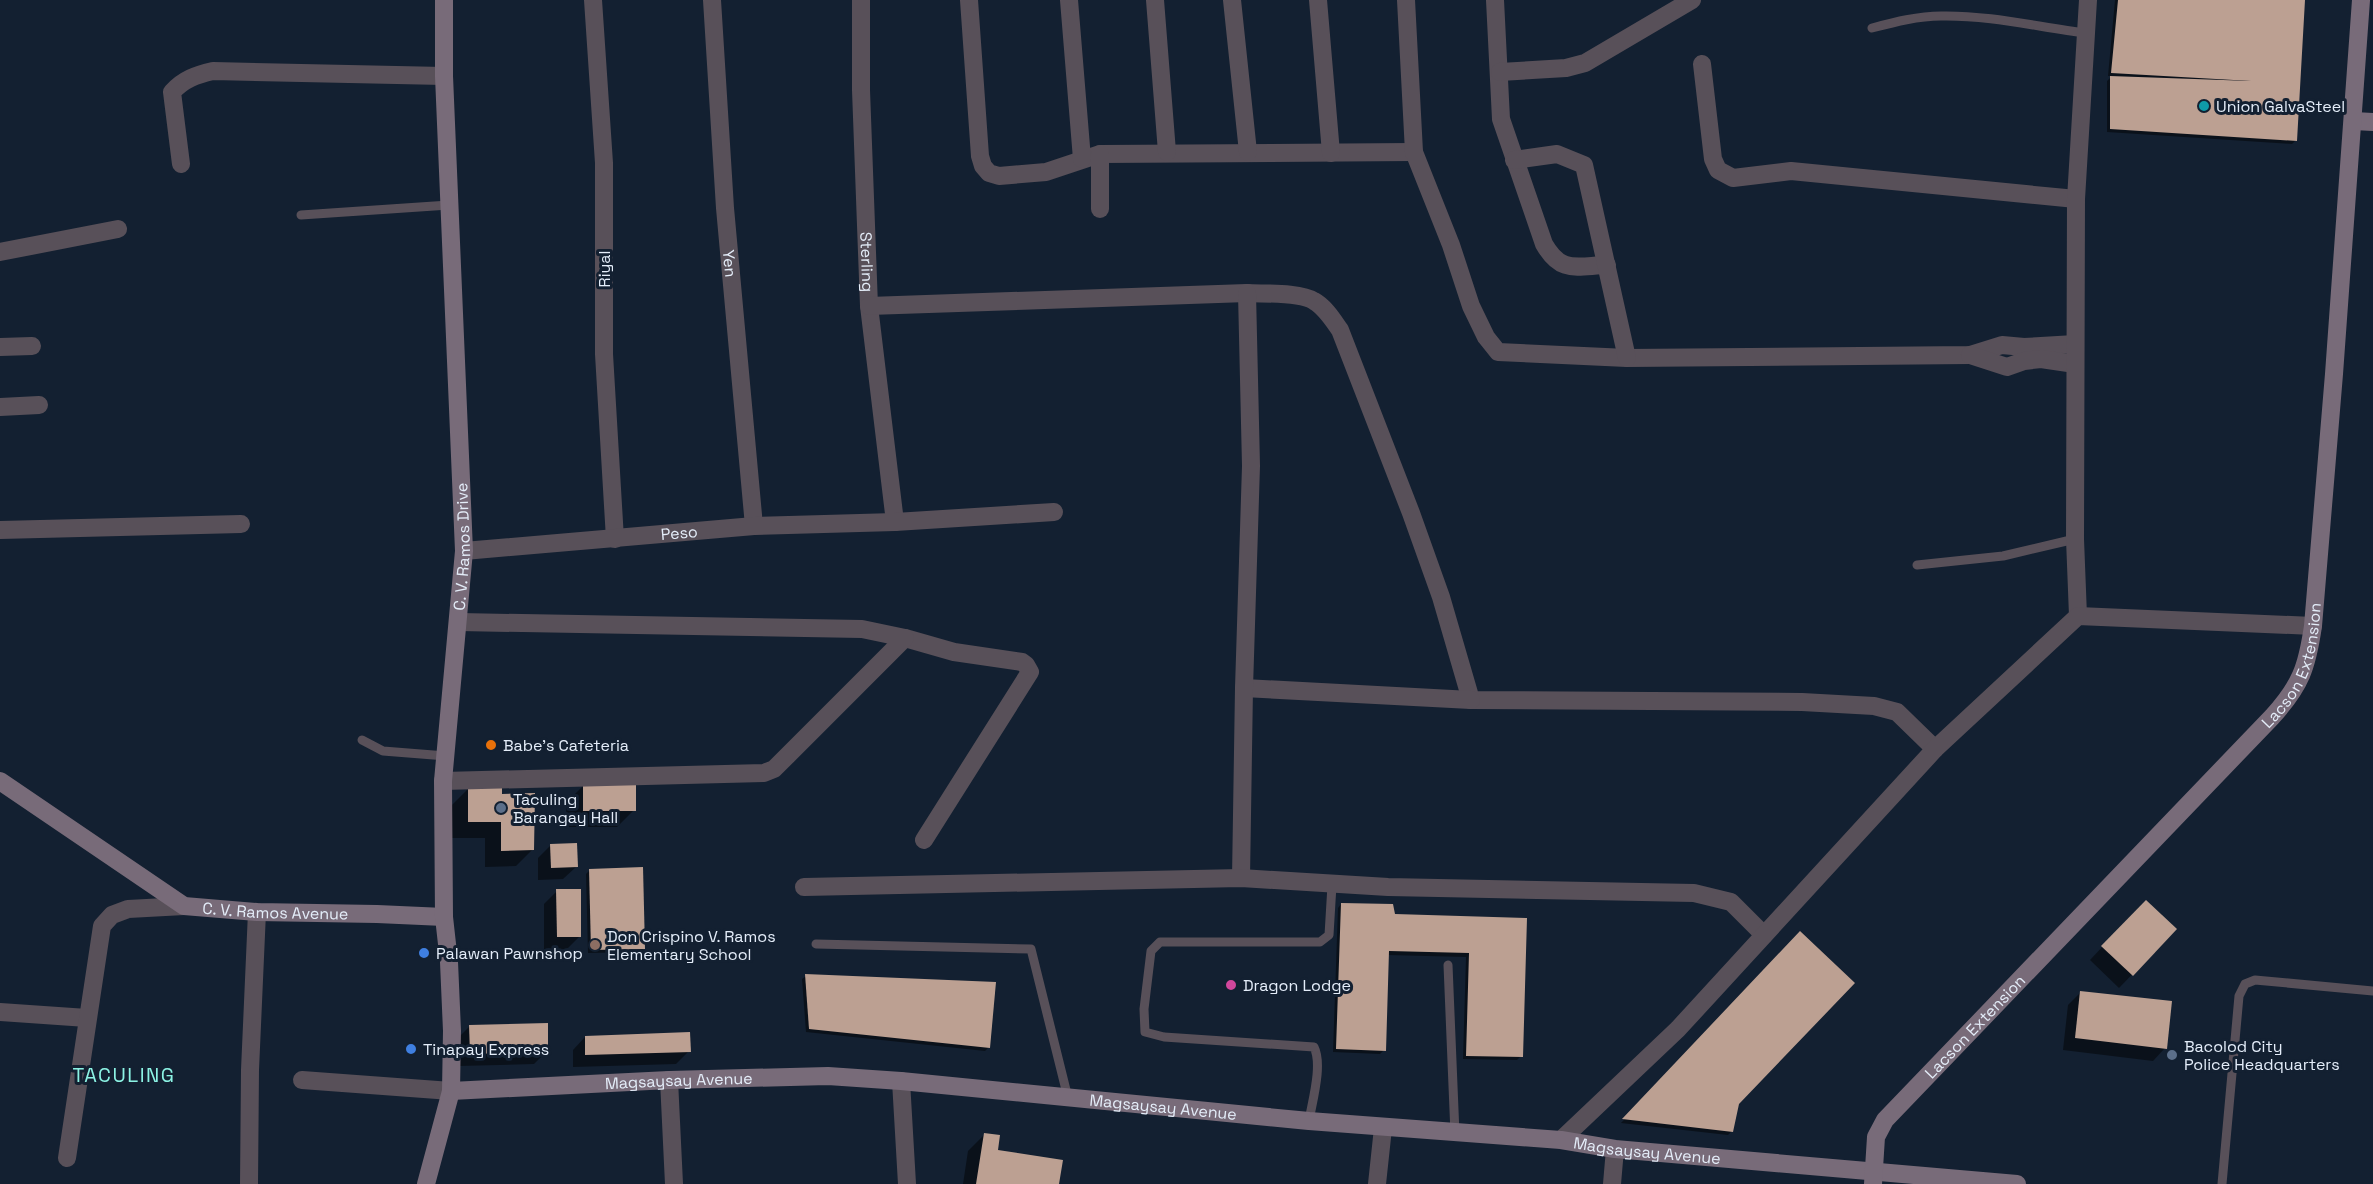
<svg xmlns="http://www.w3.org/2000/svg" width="2373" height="1184" font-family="'Space Grotesk',sans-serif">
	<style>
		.shadow { fill: #0007 }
		.building { fill: #bca092 }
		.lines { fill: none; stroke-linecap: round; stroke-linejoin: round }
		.lane { stroke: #585059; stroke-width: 9 }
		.street { stroke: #585059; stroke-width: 18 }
		.secondary { stroke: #786b79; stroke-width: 18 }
		.culture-dot { fill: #0f9aa8; stroke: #132031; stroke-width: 2 }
		.food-dot { fill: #e8710a; stroke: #132031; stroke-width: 2 }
		.service-dot { fill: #5c6f8a; stroke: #132031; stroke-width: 2 }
		.education-dot { fill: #8d6e63; stroke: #132031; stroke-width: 2 }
		.shop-dot { fill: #3f7fe0; stroke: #132031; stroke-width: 2 }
		.hotel-dot { fill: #d1479c; stroke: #132031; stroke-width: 2 }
		.labels { text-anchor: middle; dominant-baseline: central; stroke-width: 6; stroke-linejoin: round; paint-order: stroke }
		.poi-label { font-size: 16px; fill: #e4edf9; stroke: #132031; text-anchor: start }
		.street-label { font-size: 16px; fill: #e4edf9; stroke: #132031 }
		.quarter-label { font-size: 20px; letter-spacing: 1.5px; fill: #8cf3e4; stroke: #132031 }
	</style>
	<rect width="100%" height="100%" fill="#132031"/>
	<!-- shadow -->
	<g class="shadow">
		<polygon points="2115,0 2304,0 2295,141 2292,144 2107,132 2107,81 2112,76 2108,76"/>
		<polygon points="583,786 634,810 617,827 567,827 566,803"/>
		<polygon points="469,788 501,795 533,849 516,866 485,867 485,838 452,838 452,805"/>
		<polygon points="551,845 576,867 563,879 538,880 538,858"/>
		<polygon points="590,870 644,948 640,952 588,953 586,874"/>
		<polygon points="557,891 580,936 567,949 544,949 544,904"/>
		<polygon points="1341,904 1394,916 1526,920 1521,1056 1517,1060 1463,1059 1466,957 1387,955 1384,1050 1380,1054 1333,1052 1338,908"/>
		<polygon points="2133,914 2175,930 2119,988 2090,960"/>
		<polygon points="1800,933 1738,1103 1732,1131 1728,1135 1621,1123"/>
		<polygon points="806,976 988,1048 985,1051 806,1032 802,979"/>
		<polygon points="2081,992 2165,1048 2153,1061 2063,1050 2068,1005"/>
		<polygon points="470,1026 547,1051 534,1064 458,1066 457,1039"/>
		<polygon points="585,1037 689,1051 676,1064 573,1067 573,1050"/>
		<polygon points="985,1134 996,1152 1058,1184 963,1184 968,1151"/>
	</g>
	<!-- building -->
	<g class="building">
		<polygon points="2118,0 2305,0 2297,141 2110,129 2110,76 2251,81 2111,73"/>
		<rect x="583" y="784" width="53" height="27"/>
		<polygon points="468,786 502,786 502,794 535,793 534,850 501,851 501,822 468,822"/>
		<polygon points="577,843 578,867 551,868 550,844"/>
		<polygon points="643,867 645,949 591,950 589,869"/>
		<polygon points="556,889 581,889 581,937 557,937"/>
		<polygon points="2146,900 2177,929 2133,976 2101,946"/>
		<polygon points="1341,903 1393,904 1395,914 1527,918 1523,1057 1466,1056 1469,953 1389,951 1386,1051 1336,1049"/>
		<polygon points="1800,931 1855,983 1739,1104 1733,1132 1622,1119"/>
		<polygon points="805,974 996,982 990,1048 809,1029"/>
		<polygon points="2080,991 2172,1001 2167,1049 2075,1038"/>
		<polygon points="548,1023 548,1052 470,1054 469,1025"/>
		<polygon points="690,1032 691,1052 585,1055 585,1036"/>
		<polygon points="984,1133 1000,1135 998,1150 1063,1160 1059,1184 976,1184"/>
	</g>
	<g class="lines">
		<!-- lane -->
		<g class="lane">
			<path d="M1872 28C1895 22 1918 16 1941 16 1989 15 2038 27 2086 33"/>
			<polyline points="301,215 449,205"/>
			<polyline points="1917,565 2003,556 2075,539"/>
			<polyline points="362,740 383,751 446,756"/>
			<polyline points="816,944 1031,949 1068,1098"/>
			<polyline points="1448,965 1455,1134"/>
			<path d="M1309 1121C1312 1102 1323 1065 1314 1047L1164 1037 1145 1032 1144 1009 1151 951 1160 942H1320L1329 935 1332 885"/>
			<polyline points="2222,1184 2239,996 2245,984 2255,980 2373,991"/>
		</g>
		<!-- street -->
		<g class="street">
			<polyline points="593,0 604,163 604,354 615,539"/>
			<path id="s1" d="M712 0 725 208 754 526"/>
			<path id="s2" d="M861 0V90L869 306 895 522"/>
			<polyline points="969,0 980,156 983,166 989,173 999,176 1046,172 1100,154 1414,152"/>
			<polyline points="1069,0 1082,159"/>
			<polyline points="1155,0 1167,152"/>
			<polyline points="1232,0 1248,152"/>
			<polyline points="1318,0 1331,153"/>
			<polyline points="1406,0 1414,152 1451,245 1471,306 1486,337 1498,352 1627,358 1970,355 2002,345 2024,347 2075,344"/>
			<path d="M1495 0 1501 119 1544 244C1561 274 1576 266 1607 265"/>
			<polyline points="1702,64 1713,159 1718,170 1733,178 1791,171 2076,199"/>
			<polyline points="1500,72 1566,68 1585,63 1692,0"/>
			<polyline points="1514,160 1557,154 1584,165 1627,358"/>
			<path d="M181 164 172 92C184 79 196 75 213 71L444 76"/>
			<polyline points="1100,209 1100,154"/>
			<polyline points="0,252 118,229"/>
			<path d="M869 306 1247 293C1264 294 1300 292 1314 301 1325 307 1333 320 1340 330L1411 513 1441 597 1471 700 1802 702 1874 706 1897 712 1935 749"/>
			<polyline points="0,347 32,346"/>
			<polyline points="1970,355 2007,367 2024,361 2041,359 2075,364"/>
			<polyline points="0,407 39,405"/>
			<polyline points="0,530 241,524"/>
			<path id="s3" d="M464 551 754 526 895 522 1054 512"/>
			<polyline points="2078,616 2075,539 2076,199 2088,0"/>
			<polyline points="905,638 954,652 1022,662 1026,665 1030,672 924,840"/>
			<polyline points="1244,688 1471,700"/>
			<polyline points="443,781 764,773 774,769 905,638 862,629 459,622"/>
			<polyline points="1241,878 1244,688 1251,466 1247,293"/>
			<polyline points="804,887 1241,878 1388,887 1694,893 1731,902 1764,935"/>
			<polyline points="0,1012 87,1018"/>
			<polyline points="302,1080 451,1091"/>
			<polyline points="669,1080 674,1184"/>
			<polyline points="901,1081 907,1184"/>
			<polyline points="1561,1140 1678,1029 1935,749 2078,616 2313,626"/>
			<polyline points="67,1158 102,926 112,915 128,909 184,906"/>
			<polyline points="249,1184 250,1070 257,912"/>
			<polyline points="1377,1184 1383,1128"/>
			<polyline points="1612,1184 1615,1149"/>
		</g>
		<!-- secondary -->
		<g class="secondary">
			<polyline points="2354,121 2373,122"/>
			<path id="s4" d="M0 781 184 906 257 912 377 914 444 917"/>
			<path id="s5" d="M451 1091 669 1080 828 1076 901 1081 1309 1121 1561 1140 1615 1149 2017 1184"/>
			<path id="s6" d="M426 1184 451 1091 452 1031 449 962 444 917 443 781 464 551 444 76V0"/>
			<path id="s7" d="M1873 1184 1876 1137 1885 1120 2272 717C2301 685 2307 667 2313 626L2334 374 2361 0"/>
		</g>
	</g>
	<!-- markers -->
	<circle class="culture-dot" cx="2204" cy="106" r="6"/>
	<circle class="food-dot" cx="491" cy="745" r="6"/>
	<g class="service-dot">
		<circle cx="501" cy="808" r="6"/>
		<circle cx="2172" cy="1055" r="6"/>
	</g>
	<circle class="education-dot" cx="595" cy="945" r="6"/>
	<g class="shop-dot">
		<circle cx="424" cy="953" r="6"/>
		<circle cx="411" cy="1049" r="6"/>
	</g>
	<circle class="hotel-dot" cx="1231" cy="985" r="6"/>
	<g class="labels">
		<!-- poi labels -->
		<g class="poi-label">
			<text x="2216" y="106">Union GalvaSteel</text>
			<text x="503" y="745">Babe’s Cafeteria</text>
			<text x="513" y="799">Taculing<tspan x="513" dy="18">Barangay Hall</tspan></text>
			<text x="607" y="936">Don Crispino V. Ramos<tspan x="607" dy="18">Elementary School</tspan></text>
			<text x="436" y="953">Palawan Pawnshop</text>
			<text x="1243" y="985">Dragon Lodge</text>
			<text x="2184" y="1046">Bacolod City<tspan x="2184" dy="18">Police Headquarters</tspan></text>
			<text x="423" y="1049">Tinapay Express</text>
		</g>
		<!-- street labels -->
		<g class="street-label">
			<text stroke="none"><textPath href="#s2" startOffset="262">Sterling</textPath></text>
			<text stroke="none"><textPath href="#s1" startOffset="264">Yen</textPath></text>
			<text transform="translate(604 269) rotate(-90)">Riyal</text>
			<text stroke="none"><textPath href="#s3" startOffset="216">Peso</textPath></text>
			<text stroke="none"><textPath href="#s6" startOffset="642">C. V. Ramos Drive</textPath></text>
			<text stroke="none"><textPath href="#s7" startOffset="682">Lacson Extension</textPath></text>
			<text stroke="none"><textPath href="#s4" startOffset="314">C. V. Ramos Avenue</textPath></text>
			<text stroke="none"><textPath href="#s7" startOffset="196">Lacson Extension</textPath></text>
			<text stroke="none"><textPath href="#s5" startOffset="228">Magsaysay Avenue</textPath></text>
			<text stroke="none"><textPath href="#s5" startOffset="714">Magsaysay Avenue</textPath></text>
			<text stroke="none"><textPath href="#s5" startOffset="1200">Magsaysay Avenue</textPath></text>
		</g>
		<!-- quarter labels -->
		<g class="quarter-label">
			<text x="124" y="1075">TACULING</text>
		</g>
	</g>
</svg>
